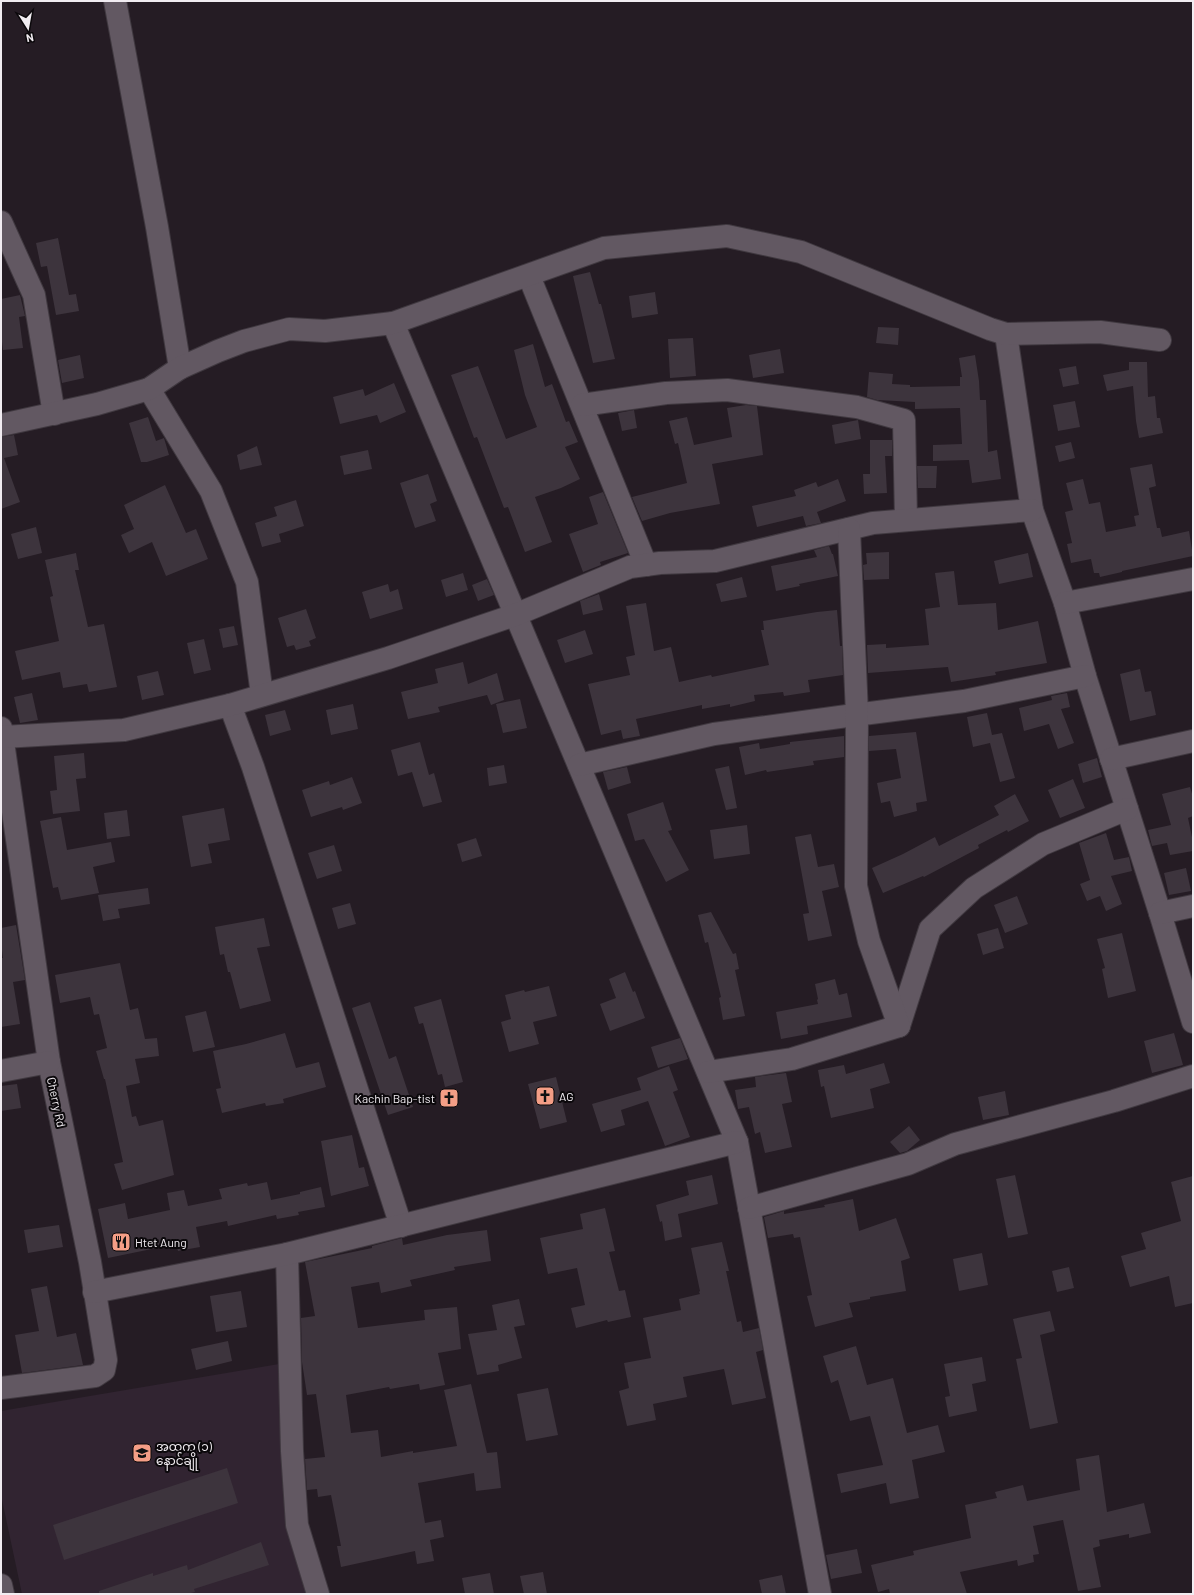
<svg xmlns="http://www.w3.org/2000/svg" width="1194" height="1595" font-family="Barlow,'Noto Sans Myanmar',sans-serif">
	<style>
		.built { fill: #312431 }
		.building { fill: #3d343d }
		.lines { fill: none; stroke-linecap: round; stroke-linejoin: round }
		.minor-casing { stroke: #403940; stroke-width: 24 }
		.minor { stroke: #625862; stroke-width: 22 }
		.labels { text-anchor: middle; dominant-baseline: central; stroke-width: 4; stroke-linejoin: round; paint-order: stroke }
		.poi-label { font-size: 12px; fill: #f1ecf1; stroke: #0b080b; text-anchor: start }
		.street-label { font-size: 12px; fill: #f1ecf1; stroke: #0b080b }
	</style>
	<rect width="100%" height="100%" fill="#251c24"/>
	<!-- built -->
	<polygon class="built" points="279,1364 310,1594 22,1594 1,1495 1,1411"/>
	<!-- building -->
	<g class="building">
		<polygon points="58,238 69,295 76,294 79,311 56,315 47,266 41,267 36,243"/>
		<polygon points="590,272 599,304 601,304 615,359 593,363 573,276"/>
		<polygon points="655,292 658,314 632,318 629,296"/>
		<polygon points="20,295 25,316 19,317 23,348 3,350 1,334 1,299"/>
		<polygon points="878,327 899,328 898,345 876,343"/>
		<polygon points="693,338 696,376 670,378 668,339"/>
		<polygon points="533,344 545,387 552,384 566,422 569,421 578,442 565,447 580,479 561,488 535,497 552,542 525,552 508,507 504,508 477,437 474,438 451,375 478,366 506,439 537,427 525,395 514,350"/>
		<polygon points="780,349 784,373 753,378 749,355"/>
		<polygon points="80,355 84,378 62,383 58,360"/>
		<polygon points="975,355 979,381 980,400 986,400 988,452 997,450 1001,479 972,483 969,460 933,461 933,445 962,444 960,408 915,409 915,402 877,400 867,397 869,372 893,374 892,384 910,385 910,387 960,386 960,377 962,377 959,358"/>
		<polygon points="1129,362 1147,362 1148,397 1155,396 1157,418 1160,418 1163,433 1139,438 1136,421 1133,386 1107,391 1103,375 1129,370"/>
		<polygon points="1076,366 1079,384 1063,387 1059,369"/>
		<polygon points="394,383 406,412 380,423 377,415 340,424 333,397 363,389 365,396"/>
		<polygon points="1075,401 1080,427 1058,431 1053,405"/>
		<polygon points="746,405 757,406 763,455 712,464 720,504 670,513 642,521 632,497 687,483 678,443 675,444 669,421 687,417 694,445 732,437 727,408"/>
		<polygon points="634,410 637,428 622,431 618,413"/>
		<polygon points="148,417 156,441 164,438 169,455 147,462 141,462 129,423"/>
		<polygon points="858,420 861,439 835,444 832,425"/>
		<polygon points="14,435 18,455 4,458 20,502 1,509 1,437"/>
		<polygon points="870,440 892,440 892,456 885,456 887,493 864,494 863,474 870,474"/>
		<polygon points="1071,442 1075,458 1059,462 1055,446"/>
		<polygon points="257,446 262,465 240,470 237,455"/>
		<polygon points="368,450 372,469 344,475 340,456"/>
		<polygon points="1152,464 1156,486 1149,488 1157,528 1160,528 1162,537 1189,531 1193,556 1122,571 1122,572 1100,577 1099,573 1094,573 1091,559 1071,563 1067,544 1072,543 1065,512 1073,510 1066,483 1083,479 1089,504 1100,502 1106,532 1136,526 1134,516 1139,515 1130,468"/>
		<polygon points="917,466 937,466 936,488 918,488"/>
		<polygon points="428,474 437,501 430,504 436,521 415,528 400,483"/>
		<polygon points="838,479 846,501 817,512 821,523 806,526 803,516 757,527 752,506 796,496 794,490 816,482 818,487"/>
		<polygon points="165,485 186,533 196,529 208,559 166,576 152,542 129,553 121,535 134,529 124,505"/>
		<polygon points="603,492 628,553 600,562 601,565 583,572 569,534 598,524 589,497"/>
		<polygon points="296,500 304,526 279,534 281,542 262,547 255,523 277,516 274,507"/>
		<polygon points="36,527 42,553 18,559 11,534"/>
		<polygon points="829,546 832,554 833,554 838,576 799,584 800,586 776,591 771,566 817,557 814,550"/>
		<polygon points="889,552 889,579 864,580 863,565 867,564 866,553"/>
		<polygon points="76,553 79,570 75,570 88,627 104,624 117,687 89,692 87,684 63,688 60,672 22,680 15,651 59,641 50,597 53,596 45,560"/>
		<polygon points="1028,553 1033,577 999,584 994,561"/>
		<polygon points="954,571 958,605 996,603 998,630 1038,621 1047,663 995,672 996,675 951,682 948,667 868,673 867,645 886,644 886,648 929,645 925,609 940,607 935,573"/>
		<polygon points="463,573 468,590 446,597 441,580"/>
		<polygon points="742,577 747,597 721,602 716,584"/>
		<polygon points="487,579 494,595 478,601 472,585"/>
		<polygon points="388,584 390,592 398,589 403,609 370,619 362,592"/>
		<polygon points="599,594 603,610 583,615 580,601"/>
		<polygon points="646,603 654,651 671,647 679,682 711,675 712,677 769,665 761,630 764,630 763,621 817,612 837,610 840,646 842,646 843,675 808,680 810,692 784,696 783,692 754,695 755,701 730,707 730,704 702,709 702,705 636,719 640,736 623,739 621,730 601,735 588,684 630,675 626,657 635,655 626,606"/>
		<polygon points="306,609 316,638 309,641 311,646 296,650 294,645 287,647 278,618"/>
		<polygon points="234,626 238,645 223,648 219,629"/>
		<polygon points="585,630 593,654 565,663 557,640"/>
		<polygon points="204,639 211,670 194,674 187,643"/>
		<polygon points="463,662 468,684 497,673 504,700 491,705 487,695 438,707 440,712 408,719 401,692 438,683 435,669"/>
		<polygon points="1140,669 1145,692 1151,691 1156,715 1130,721 1120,674"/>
		<polygon points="158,671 164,695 142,700 137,676"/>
		<polygon points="32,693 38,720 20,723 14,697"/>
		<polygon points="1067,693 1070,707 1061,709 1074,743 1058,749 1049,724 1024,731 1019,708 1052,700 1051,696"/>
		<polygon points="520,699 527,728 503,733 496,704"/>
		<polygon points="353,704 358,729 331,735 326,710"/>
		<polygon points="285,710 291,730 270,736 265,715"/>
		<polygon points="987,713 992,735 1002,733 1015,778 1000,782 990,743 973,747 967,717"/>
		<polygon points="916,732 927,801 916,803 917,811 894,817 890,801 881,803 877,783 901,778 896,749 869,751 869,736"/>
		<polygon points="844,736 844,757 813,761 814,765 767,772 766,770 745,775 739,747 759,743 760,749 790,744 790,742"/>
		<polygon points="420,742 429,775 434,773 442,802 423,807 412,772 398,776 391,750"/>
		<polygon points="84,753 86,778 76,779 80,811 53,814 50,791 57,790 54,756"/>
		<polygon points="1097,758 1102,777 1083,783 1078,764"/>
		<polygon points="504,765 507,783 489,786 487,768"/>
		<polygon points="729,766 737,808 726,810 715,769"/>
		<polygon points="627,767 631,783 608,790 603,772"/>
		<polygon points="352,777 362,803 343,810 342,807 311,817 302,790 329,781 330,785"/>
		<polygon points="1073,779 1085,808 1060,818 1048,790"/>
		<polygon points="1190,787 1193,797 1193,816 1188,818 1193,842 1193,851 1170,855 1167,843 1152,846 1148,830 1171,825 1162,794"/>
		<polygon points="1015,794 1029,821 1008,832 1007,830 978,845 979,848 924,877 923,876 883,893 872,868 903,854 935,837 939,846 999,815 994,806"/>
		<polygon points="663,802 672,830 668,831 689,870 666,882 644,839 635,841 627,814"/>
		<polygon points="224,808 230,840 208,844 212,863 191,867 182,816"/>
		<polygon points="127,810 130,836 107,839 104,813"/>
		<polygon points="61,817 67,850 111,842 115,862 93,867 99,893 61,900 58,887 53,888 40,821"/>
		<polygon points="747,825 750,854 714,859 710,830"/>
		<polygon points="1106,833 1114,860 1129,857 1132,871 1111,876 1122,904 1106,911 1100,896 1087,901 1080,884 1090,880 1079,843"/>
		<polygon points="811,834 818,867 834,864 839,887 822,891 832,936 808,941 803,914 809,913 795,837"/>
		<polygon points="476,838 482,856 462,862 457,844"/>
		<polygon points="334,845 342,871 317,879 308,853"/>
		<polygon points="1186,868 1191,891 1169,895 1164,873"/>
		<polygon points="148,888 150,904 118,909 120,918 103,921 98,895"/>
		<polygon points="1017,896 1028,924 1005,933 994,905"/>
		<polygon points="350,903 356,924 338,929 332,908"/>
		<polygon points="711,912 733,954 736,953 739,969 735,970 745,1016 723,1020 719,998 721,997 708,942 705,943 698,915"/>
		<polygon points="264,918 270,946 257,948 271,1001 240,1009 230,972 228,972 224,954 220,955 215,927"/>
		<polygon points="16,925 25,980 13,982 20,1024 1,1027 1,958 3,958 1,943 1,928"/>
		<polygon points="998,928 1004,948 983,955 977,934"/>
		<polygon points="1122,933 1136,991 1108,998 1102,969 1105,968 1097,939"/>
		<polygon points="120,963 130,1010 138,1008 145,1039 157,1038 159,1056 135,1059 140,1083 126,1086 132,1117 136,1116 139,1126 163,1120 174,1175 122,1190 114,1164 123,1162 105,1079 104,1079 96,1051 107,1048 99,1014 94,1015 90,997 60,1003 55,975"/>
		<polygon points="625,972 633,992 635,991 645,1018 610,1031 600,1004 616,998 609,979"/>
		<polygon points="835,979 839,995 847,993 852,1017 807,1026 808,1034 781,1039 776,1012 818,1004 817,1000 818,999 815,984"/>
		<polygon points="549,986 557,1016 533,1022 539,1044 509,1052 501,1022 511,1019 505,995 524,990 525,992"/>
		<polygon points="441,999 463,1082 445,1087 442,1074 438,1075 423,1023 419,1024 414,1007"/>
		<polygon points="370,1002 389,1059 396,1056 413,1107 388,1115 352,1008"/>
		<polygon points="206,1011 215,1047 193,1052 185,1016"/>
		<polygon points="285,1033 296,1068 319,1062 326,1087 283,1099 284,1103 266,1106 265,1103 222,1113 216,1089 221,1088 213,1051 246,1044"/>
		<polygon points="1174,1033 1183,1065 1152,1073 1144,1041"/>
		<polygon points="680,1038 688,1059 658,1068 651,1047"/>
		<polygon points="884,1063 890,1083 870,1089 874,1108 831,1118 824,1086 821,1087 818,1070 844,1065 846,1074"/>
		<polygon points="669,1066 678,1090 673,1092 690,1137 665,1146 648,1101 621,1110 625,1125 601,1132 592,1104 641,1090 637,1078"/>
		<polygon points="786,1073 792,1102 782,1104 792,1147 765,1153 760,1132 755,1134 749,1107 738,1109 735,1090 756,1087 755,1077"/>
		<polygon points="556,1077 567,1122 540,1129 528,1084"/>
		<polygon points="17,1084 21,1108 1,1111 1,1086"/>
		<polygon points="1005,1091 1009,1115 983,1120 978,1097"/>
		<polygon points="909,1126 920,1140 907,1151 900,1153 890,1142"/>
		<polygon points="352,1135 359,1168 364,1167 369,1186 331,1196 321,1141"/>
		<polygon points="712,1175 718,1204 678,1214 682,1237 665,1241 662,1221 660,1222 656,1205 689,1195 686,1181"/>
		<polygon points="1015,1175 1028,1234 1008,1238 996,1179"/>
		<polygon points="1193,1176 1193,1303 1175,1307 1169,1276 1130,1287 1121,1256 1146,1249 1141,1233 1181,1221 1171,1182"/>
		<polygon points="267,1182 271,1200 300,1194 300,1192 321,1187 325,1207 298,1212 299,1215 277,1219 276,1215 228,1226 227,1221 196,1227 200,1247 178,1251 176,1244 108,1258 98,1209 125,1203 128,1219 170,1210 167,1193 184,1190 188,1206 222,1199 219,1189 247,1183 248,1186"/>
		<polygon points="853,1199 859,1231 896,1218 910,1258 901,1261 906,1291 870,1297 870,1299 849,1303 853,1317 815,1327 807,1296 812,1295 800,1237 794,1238 793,1234 768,1238 764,1217 784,1211 784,1214 825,1207 824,1205"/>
		<polygon points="605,1208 615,1251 609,1252 619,1291 625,1290 631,1317 608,1322 607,1320 576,1328 571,1308 585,1305 577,1268 548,1274 540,1238 583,1229 580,1214"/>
		<polygon points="59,1225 63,1247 28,1253 24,1230"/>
		<polygon points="487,1230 491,1261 454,1267 455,1270 410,1280 412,1286 381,1293 379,1282 351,1287 358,1328 425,1320 424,1310 457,1307 461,1349 438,1353 445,1385 420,1390 419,1384 390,1389 389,1387 346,1395 351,1433 378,1430 381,1457 413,1451 413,1453 457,1446 444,1390 471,1384 487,1453 497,1452 501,1488 476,1491 474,1473 418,1483 425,1523 441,1520 444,1537 430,1540 434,1561 417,1564 415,1551 341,1567 337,1546 341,1546 331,1495 318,1497 317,1489 307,1490 305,1459 325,1457 316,1394 307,1395 302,1362 301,1318 315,1316 305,1262 372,1248 372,1246 402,1238 403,1245 447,1235"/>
		<polygon points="722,1242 729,1271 726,1271 737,1322 741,1321 743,1332 759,1328 763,1350 756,1352 766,1398 732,1405 724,1369 683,1377 687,1397 653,1404 656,1420 627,1426 619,1391 629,1388 624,1363 651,1358 643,1318 681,1310 679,1299 700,1294 699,1292 700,1291 691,1248"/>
		<polygon points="982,1253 988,1285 959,1291 953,1259"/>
		<polygon points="1069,1267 1074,1288 1057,1292 1052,1271"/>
		<polygon points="47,1286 57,1337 76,1333 83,1365 22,1373 15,1335 39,1331 31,1289"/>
		<polygon points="241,1291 247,1327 216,1332 210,1296"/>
		<polygon points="519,1299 525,1325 514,1327 522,1358 498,1365 499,1371 477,1375 468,1334 497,1330 492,1305"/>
		<polygon points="1050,1311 1055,1331 1040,1335 1058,1423 1030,1429 1016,1359 1022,1358 1013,1319"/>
		<polygon points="228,1341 232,1361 196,1370 191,1349"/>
		<polygon points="856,1346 867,1385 893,1378 907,1433 938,1425 945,1452 912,1460 919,1498 890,1504 886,1483 841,1493 837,1474 883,1465 870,1416 850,1421 838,1380 831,1383 823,1356"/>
		<polygon points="982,1357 986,1381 972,1384 977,1411 949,1417 945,1397 950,1396 944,1364"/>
		<polygon points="548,1388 558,1435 526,1441 517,1394"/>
		<polygon points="1099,1455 1107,1512 1144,1503 1151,1533 1129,1538 1129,1534 1099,1540 1100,1546 1093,1548 1101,1587 1078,1591 1063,1520 1033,1526 1039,1554 1033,1555 1034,1562 1018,1566 1017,1560 960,1572 967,1594 890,1594 889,1589 878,1592 871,1565 914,1555 913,1551 971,1538 965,1505 997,1498 995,1492 1023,1485 1027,1501 1080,1490 1076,1459"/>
		<polygon points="227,1468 238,1503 64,1560 53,1525"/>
		<polygon points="261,1542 269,1565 194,1589 195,1592 187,1594 99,1594 99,1591 153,1573 153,1576 187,1565 188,1570"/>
		<polygon points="857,1549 862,1573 831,1579 826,1555"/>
		<polygon points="543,1572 547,1594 524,1594 520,1576"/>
		<polygon points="490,1573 494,1594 465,1594 462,1578"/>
		<polygon points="782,1575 786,1594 762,1594 759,1580"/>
	</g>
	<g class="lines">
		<!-- minor casing -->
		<g class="minor-casing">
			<g id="minor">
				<polyline points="115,1 157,227 180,368"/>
				<polyline points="1,222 34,295 54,414"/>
				<polyline points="529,276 646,565"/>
				<polyline points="393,323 737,1142 820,1594"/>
				<polyline points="1006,334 1032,510 1065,603 1085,676 1160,913 1193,1022"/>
				<polyline points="149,389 211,491 247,582 262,695"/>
				<polyline points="582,405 666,393 727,390 857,407 904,420 906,520"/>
				<polyline points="1,425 97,404 149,389 180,368 218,351 244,341 289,329 325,331 393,323 604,248 727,236 801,252 990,329 1006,334 1100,332 1160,340"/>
				<polyline points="1065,603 1193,579"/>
				<polyline points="230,705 253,767 401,1226"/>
				<polyline points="1,728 49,1062 90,1262 106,1360 104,1370 95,1376 1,1388"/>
				<polyline points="3,737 124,730 230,705 388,658 515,615 630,567 660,563 715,561 873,523 1032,510"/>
				<polyline points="1111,759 1193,741"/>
				<polyline points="579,765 714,734 847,716 964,701 1085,676"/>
				<polyline points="1160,913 1193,906"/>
				<polyline points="899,1026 930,929 974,888 1043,844 1127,809"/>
				<polyline points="1,1071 49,1062"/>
				<polyline points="708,1072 792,1059 899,1026 869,941 856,886 857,714 849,529"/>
				<polyline points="749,1208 908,1164 955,1144 1114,1101 1193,1076"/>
				<polyline points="287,1254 292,1451 297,1525 318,1594"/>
				<polyline points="94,1292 287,1254 737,1142"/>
				<polyline points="1,1585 3,1594"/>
			</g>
		</g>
		<!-- minor -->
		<use href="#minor" class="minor"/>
	</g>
	<!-- icons -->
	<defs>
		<g id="church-square" transform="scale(1)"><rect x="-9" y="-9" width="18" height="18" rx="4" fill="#f49e86" stroke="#0b080b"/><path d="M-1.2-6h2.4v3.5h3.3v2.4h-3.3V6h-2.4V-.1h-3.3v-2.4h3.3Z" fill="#111"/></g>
		<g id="restaurant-square" transform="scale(1)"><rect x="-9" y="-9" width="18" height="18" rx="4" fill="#f49e86" stroke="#0b080b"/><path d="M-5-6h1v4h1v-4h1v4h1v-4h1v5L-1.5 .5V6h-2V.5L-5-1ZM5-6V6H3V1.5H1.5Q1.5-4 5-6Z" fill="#111"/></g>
		<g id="school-square" transform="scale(1)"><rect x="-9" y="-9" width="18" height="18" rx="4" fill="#f49e86" stroke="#0b080b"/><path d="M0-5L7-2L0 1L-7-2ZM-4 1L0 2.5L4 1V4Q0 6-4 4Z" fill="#111"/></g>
	</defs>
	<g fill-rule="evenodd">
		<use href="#church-square" x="545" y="1096"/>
		<use href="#church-square" x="449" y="1098"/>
		<use href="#restaurant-square" x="121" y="1242"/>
		<use href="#school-square" x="142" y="1453"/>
	</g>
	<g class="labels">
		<!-- poi labels -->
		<g class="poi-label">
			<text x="559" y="1096">AG</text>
			<text x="435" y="1098" text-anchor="end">Kachin Bap-tist</text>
			<text x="135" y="1242">Htet Aung</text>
			<text x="156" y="1446">အထက (၁)<tspan x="156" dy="14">နောင်ချို</tspan></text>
		</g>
		<!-- street labels -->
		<g class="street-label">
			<text transform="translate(57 1102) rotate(78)">Cherry Rd</text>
		</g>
	</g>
	<!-- border -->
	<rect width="1194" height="1595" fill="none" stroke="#f1ecf1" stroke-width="4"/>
	<!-- north arrow -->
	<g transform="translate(28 28) rotate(169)" stroke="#0b080b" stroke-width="3" paint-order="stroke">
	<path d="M0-3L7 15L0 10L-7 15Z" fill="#f1ecf1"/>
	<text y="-6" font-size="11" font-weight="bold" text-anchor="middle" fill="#f1ecf1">N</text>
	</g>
</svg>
